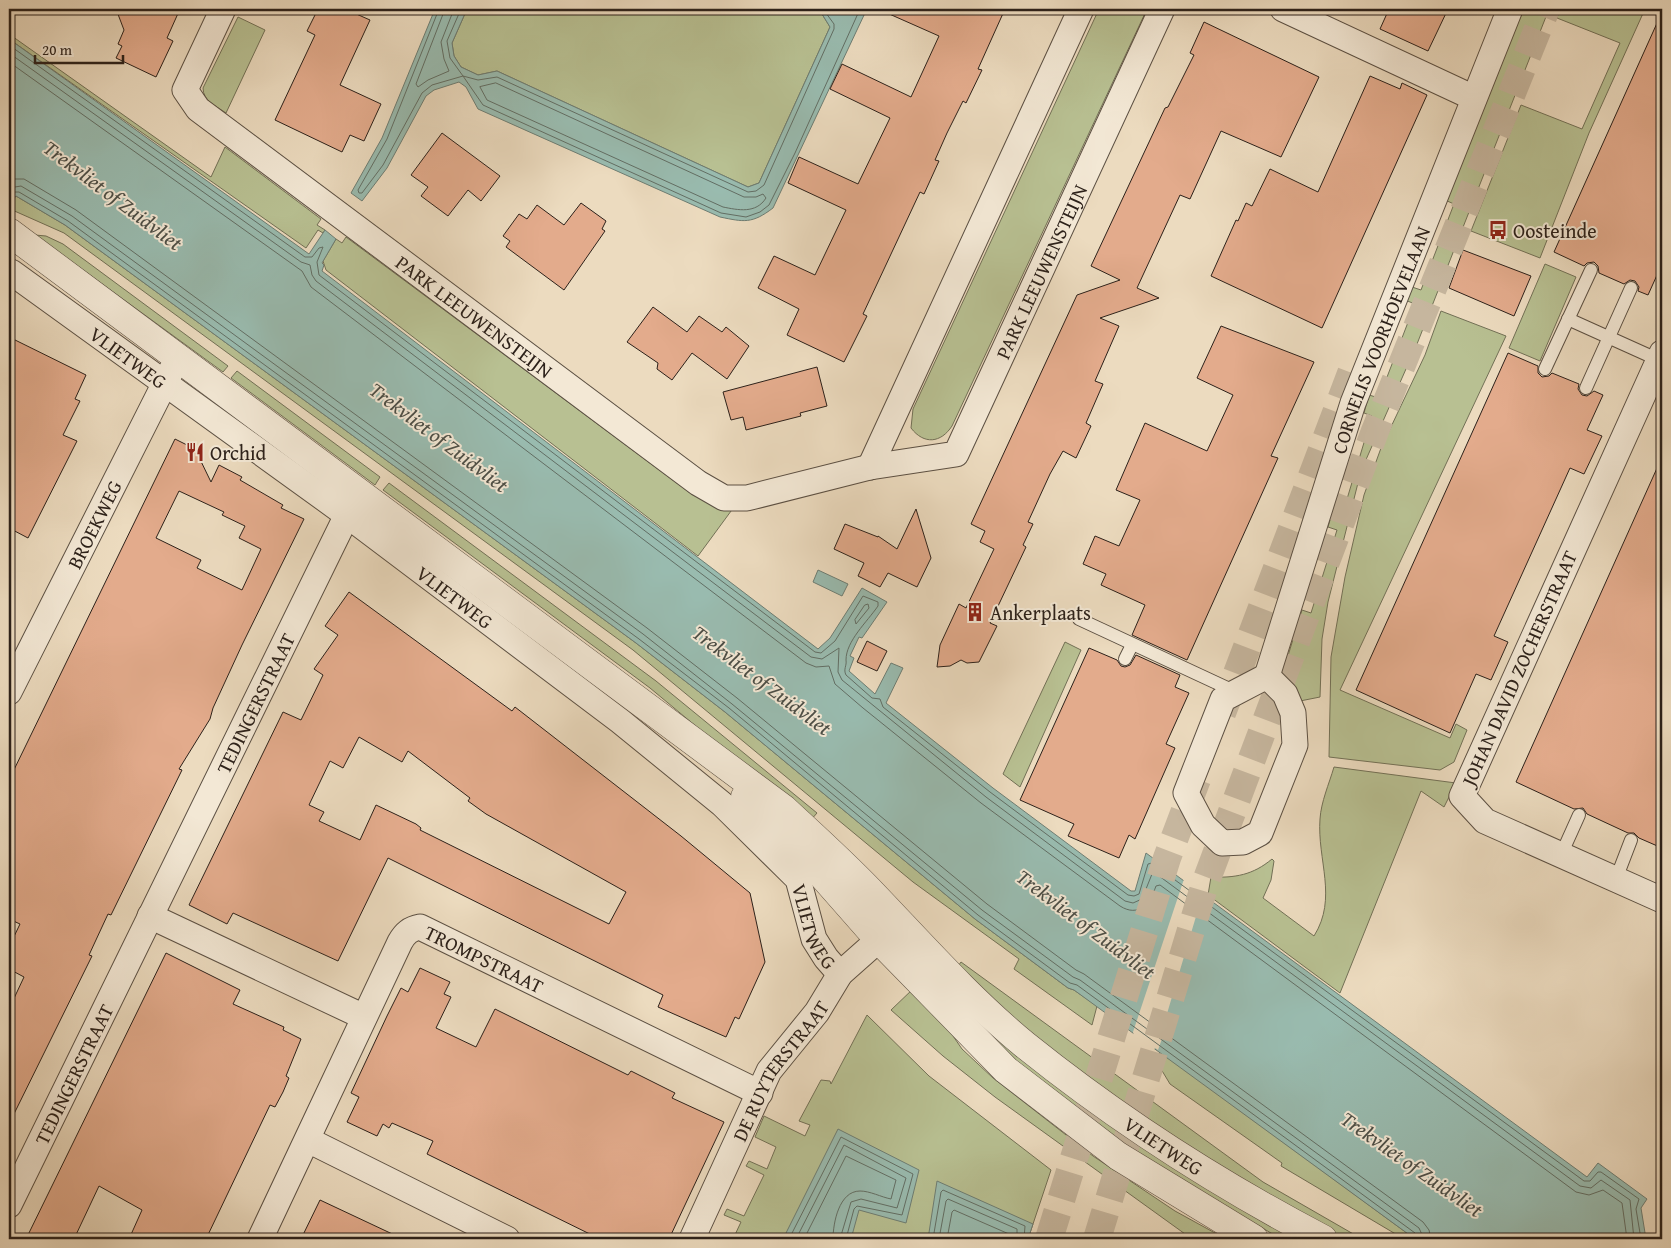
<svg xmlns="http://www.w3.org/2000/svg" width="1671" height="1248" font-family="'Gentium Book Plus',serif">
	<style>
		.green { fill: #b8c092; stroke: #727056 }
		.water { fill: #99bbaf; stroke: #6d7d73 }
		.pier { fill: #ecdbbf }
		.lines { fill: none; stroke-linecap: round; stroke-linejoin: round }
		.shore { stroke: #626e64; stroke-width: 1 }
		.building { fill: #e3ab8c; stroke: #2c211a; fill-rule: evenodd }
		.primary-tunnel { stroke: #c6b69e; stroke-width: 28; stroke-dasharray: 28 14; stroke-linecap: butt }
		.service-casing { stroke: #5c5043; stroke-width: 14 }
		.minor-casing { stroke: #5c5043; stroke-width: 27 }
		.tertiary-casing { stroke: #5c5043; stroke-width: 29 }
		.service { stroke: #f3e8d5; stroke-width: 12 }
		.minor { stroke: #f3e8d5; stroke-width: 25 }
		.tertiary { stroke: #f3e8d5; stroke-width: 28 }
		.labels { text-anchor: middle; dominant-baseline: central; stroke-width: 4; stroke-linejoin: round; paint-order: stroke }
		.poi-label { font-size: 20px; fill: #2c211a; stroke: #f3e8d5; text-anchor: start }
		.street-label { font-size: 20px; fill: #2c211a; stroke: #f3e8d5 }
		.water-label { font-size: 21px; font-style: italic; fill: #4d4f47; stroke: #f3e8d5 }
	</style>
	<rect width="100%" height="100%" fill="#ecdbbf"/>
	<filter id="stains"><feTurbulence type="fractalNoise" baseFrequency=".004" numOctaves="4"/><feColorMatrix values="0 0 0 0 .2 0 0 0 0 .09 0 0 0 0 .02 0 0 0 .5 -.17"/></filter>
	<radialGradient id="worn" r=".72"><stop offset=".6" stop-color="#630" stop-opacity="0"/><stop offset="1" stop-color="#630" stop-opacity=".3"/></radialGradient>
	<!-- green -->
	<g class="green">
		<polygon points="467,9 811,9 822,14 830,27 759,183 748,187 497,71 478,75 461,67 454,56 452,43"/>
		<path d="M1099 9H1147L952 426C941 443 924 445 911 428L913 409Z"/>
		<polygon points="1521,9 1549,9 1417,344 1361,471 1328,602 1322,639 1320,697 1300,701 1287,670 1287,659 1302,610 1311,613 1337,530 1328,527 1337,496 1347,499 1372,416 1364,413 1369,395 1379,398 1415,304 1405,300 1412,287 1421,290 1454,204 1445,200"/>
		<polygon points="1560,9 1645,9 1589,133 1540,258 1471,231 1521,105 1582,129 1620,43 1557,18"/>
		<path d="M238 17 265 30 226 113C216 106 203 101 203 88Z"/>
		<polygon points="9,34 211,177 225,147 321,219 317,225 325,230 323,233 318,230 306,248 9,39"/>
		<polygon points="16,196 65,225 636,643 725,712 975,919 1068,988 1074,990 1097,1006 1092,1025 1014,969 1019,959 913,882 633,650 64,233 10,209 9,204"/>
		<polygon points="35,235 46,236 63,244 228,366 223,372"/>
		<polygon points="346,237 693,495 714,504 734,507 698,556 326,270 323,261 336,239 342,243"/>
		<polygon points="1545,264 1576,277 1540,361 1509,348"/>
		<polygon points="1441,311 1506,336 1340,690 1450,738 1456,724 1467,730 1454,762 1440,770 1329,757 1331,657 1345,577 1364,495 1381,448 1425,355"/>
		<polygon points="237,371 380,477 375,485 231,378"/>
		<polygon points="389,483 656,681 817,813 810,821 650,688 383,490"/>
		<polygon points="1065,642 1081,650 1020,787 1003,774"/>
		<path d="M1334 767 1456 783 1444 807 1421 791 1340 993 1208 895 1211 877C1235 878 1253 875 1272 859L1274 861 1271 880 1263 898 1314 936C1338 898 1317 860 1320 819 1321 802 1329 784 1334 767Z"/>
		<polygon points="961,962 1263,1182 1362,1239 1344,1239 1291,1212 1082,1078 956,969"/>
		<polygon points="933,968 1309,1239 1281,1239 1144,1158 1091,1122 993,1042"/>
		<polygon points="914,988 931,1004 962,1049 993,1078 1093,1156 1175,1211 1226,1239 1192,1239 995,1097 943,1056 891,1010"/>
		<polygon points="867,1015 929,1076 1051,1170 1028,1239 733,1239 741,1222 724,1215 727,1209 744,1216 764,1175 746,1166 749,1161 767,1169 776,1147 755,1137 764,1116 805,1136 810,1125 799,1121 821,1080 830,1081 831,1084"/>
		<polygon points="1160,1051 1415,1239 1404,1239 1281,1166 1282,1163 1170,1084 1158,1064"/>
	</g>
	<!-- water -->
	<g class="water">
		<path d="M435 9H467L452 43 454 56 461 67 478 75 497 71 748 187 759 183 830 27 822 14 811 9H865V13L773 208C752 224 744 222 720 217L478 109 466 87 459 82 434 90 426 96 387 168 362 201 351 193 382 138Z"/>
		<polygon points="9,39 309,254 325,230 336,239 322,263 324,265 322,271 818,649 830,638 862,588 887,602 862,638 859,637 850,656 854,658 849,671 875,694 891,663 903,668 886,703 993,788 1131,891 1135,891 1146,853 1587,1177 1598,1163 1647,1199 1641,1208 1646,1239 1415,1239 1074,990 1068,988 975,919 725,712 636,643 65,225 16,196 9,204"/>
		<polygon points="818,570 848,584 842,596 813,582"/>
		<polygon points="838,1129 919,1170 906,1223 859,1210 851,1239 783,1239"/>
		<polygon points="937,1181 1033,1224 1028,1239 928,1239"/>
	</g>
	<!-- pier -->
	<polygon class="pier" points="1184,879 1203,893 1166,1017 1169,1019 1158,1050 1155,1048 1154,1050 1134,1036 1133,1032"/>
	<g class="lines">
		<!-- shore -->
		<g class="shore">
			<polyline points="439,9 387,139 358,190 359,193 362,193 383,165 422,93 432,85 463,76 483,105 721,213 746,217 760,212 769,205 795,153 860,9"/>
			<polyline points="445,9 416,84 418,87 428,80 449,71 444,59 441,42 454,9"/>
			<polyline points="461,9 447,41 450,58 463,76 478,80 497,77 748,192 756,191 764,185 834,29 834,24 823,9"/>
			<path d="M9 45 305 257H312L319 248 323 247 317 262 319 275 815 652 821 653 835 641 863 596 878 602V606C867 622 846 641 846 660 847 666 843 669 846 675L872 698 880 699 883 707 990 792 1128 895 1134 896 1139 894 1148 864 1152 863 1584 1181H1590L1598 1172H1601L1639 1199 1636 1209 1641 1239"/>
			<polyline points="9,53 301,262 310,265 312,275 316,281 811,657 822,659 839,648 838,672 842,680 986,797 1125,901 1133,903 1142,899 1152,874 1155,873 1580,1186 1591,1188 1601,1180 1630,1200 1634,1239"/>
			<path d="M9 62 302 271 311 287 806 663 816 667 829 666 835 684 863 708 981 803 1120 906C1139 918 1150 903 1156 886L1160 885 1576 1192 1589 1195 1603 1190 1622 1203 1627 1239"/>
			<path d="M496 83 744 197H756L763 194 766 198C756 214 738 210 723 207L487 100 480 87Z"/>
			<polyline points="9,179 24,179 76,210 647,628 737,698 987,904 1076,970 1084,974 1423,1222 1429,1230 1431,1239"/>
			<polyline points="9,188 21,186 72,216 643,634 732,704 982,910 1073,977 1080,980 1419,1228 1424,1239"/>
			<polyline points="9,196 13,192 19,192 68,221 639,639 729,708 978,915 1070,983 1077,985 1415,1233 1417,1239"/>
			<polygon points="865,605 868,604 869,608 856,624 855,620"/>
			<polyline points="789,1239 841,1137 913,1174 902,1215 857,1206 854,1209 846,1239"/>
			<polyline points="796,1239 844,1145 906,1178 897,1208 861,1199 851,1202 840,1239"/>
			<path d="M804 1239 846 1156 896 1180 891 1199C881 1197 870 1191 860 1191 839 1191 833 1223 833 1239"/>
			<polyline points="933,1239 941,1192 943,1190 1025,1226 1024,1239"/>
			<polyline points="939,1239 946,1201 948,1199 1017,1229 1017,1239"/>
			<polyline points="947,1239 952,1212 954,1210 1009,1234 1010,1239"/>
		</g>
	</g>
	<!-- building -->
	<g class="building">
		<polygon points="116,9 180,9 167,38 173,41 156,77 116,58 122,46 118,44 124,30"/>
		<polygon points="318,9 345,9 370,20 340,85 381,104 364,141 350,135 342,152 275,120 315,35 307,31"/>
		<polygon points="878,9 1005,9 978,69 982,70 966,103 963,101 947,133 935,160 939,161 924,194 920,192 863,314 867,316 844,362 787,335 799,309 758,288 774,256 815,275 846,210 788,183 799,157 858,184 890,118 830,89 842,64 911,97 939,36"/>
		<polygon points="1389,9 1448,9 1428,51 1380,29"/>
		<polygon points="1662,12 1662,264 1648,295 1638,291 1639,287 1635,281 1630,280 1624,284 1599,273 1598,266 1594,262 1587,263 1584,266 1554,252"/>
		<polygon points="1204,22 1319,77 1281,157 1221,131 1190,199 1180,195 1137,288 1159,298 1100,318 1119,326 1095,381 1103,384 1086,423 1091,426 1076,458 1063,451 1050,474 1028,522 1033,524 1023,545 1026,547 990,623 997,626 979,662 967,663 961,660 950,666 937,667 940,645 959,604 966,608 994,549 980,542 985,531 971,524 1077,295 1120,280 1091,266 1165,108 1168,107 1194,55 1190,53"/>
		<polygon points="1370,76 1400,89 1402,83 1427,95 1322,328 1211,276 1236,220 1238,221 1246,203 1252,206 1270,169 1318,192"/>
		<polygon points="442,133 500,176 481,201 468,190 448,216 421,196 428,187 411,175"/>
		<polygon points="581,203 606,221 602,229 605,231 564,290 506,247 510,241 503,236 519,214 527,219 537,205 564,225"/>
		<polygon points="1463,250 1531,276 1514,316 1449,288"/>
		<polygon points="653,307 687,332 699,316 722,332 726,327 749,346 727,379 692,353 672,380 657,369 658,363 627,342"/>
		<polygon points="1221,326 1314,362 1271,456 1278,458 1187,660 1132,635 1145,605 1101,585 1106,574 1083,564 1095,536 1119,546 1140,500 1116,490 1145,423 1207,451 1233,395 1197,378"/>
		<polygon points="9,337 86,375 75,399 80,401 63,435 77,441 28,538 9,528"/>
		<polygon points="1508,353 1538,366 1538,373 1542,377 1549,376 1552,373 1579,384 1578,389 1582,395 1587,396 1594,391 1603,395 1587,430 1602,436 1584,474 1570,468 1494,636 1508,642 1491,680 1476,674 1450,733 1356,690"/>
		<polygon points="817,367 827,406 800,413 801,416 746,430 743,417 731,420 723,392"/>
		<path d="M175 439 195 449 211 482 219 465 242 477 240 480 283 505 281 508 304 519 242 645 213 708 210 719 179 769 182 770 111 915 108 914 89 955 92 956 9 1124V1009L24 977 9 969V947L20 924 9 919V780ZM179 491 224 512 222 515 245 526 239 538 261 549 242 590 197 568 201 560 156 538Z"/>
		<polygon points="1662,457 1662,848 1639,838 1634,833 1628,833 1587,814 1583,808 1574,809 1516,782"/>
		<polygon points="916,509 931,558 917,587 888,573 880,587 858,576 864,563 834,549 845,524 878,537 878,536 897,549"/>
		<path d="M349 592 512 711 515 707 681 836 750 893 765 962 739 1019 735 1017 726 1037 658 1007 663 995 388 858 338 961 233 913 227 924 189 905 283 712 301 720 323 675 314 669 338 635 325 626ZM359 737 402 762 408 751 470 798 468 801 486 814 626 892 609 924 420 830 421 828 416 824 376 805 360 840 319 821 324 812 309 805 330 761 343 768Z"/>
		<polygon points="867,641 887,651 877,671 857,662"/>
		<polygon points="1089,648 1117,660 1121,666 1125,667 1130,665 1136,655 1180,675 1175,687 1189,693 1166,744 1175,748 1135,839 1129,835 1119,858 1068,836 1074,824 1020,800"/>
		<polygon points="166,953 240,990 233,1004 284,1027 283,1030 301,1039 286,1076 289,1078 283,1092 275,1107 270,1105 206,1239 129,1239 142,1210 99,1186 74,1239 26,1239"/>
		<polygon points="420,968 450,982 444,994 451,997 436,1028 476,1047 495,1009 628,1075 631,1071 675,1093 672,1098 724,1122 669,1239 600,1239 427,1154 433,1141 392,1123 389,1128 383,1124 377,1136 347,1122 359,1097 351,1093 387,1016 401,988 408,992"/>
		<polygon points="320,1200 403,1239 301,1239"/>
	</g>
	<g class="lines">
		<!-- primary-tunnel -->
		<g class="primary-tunnel">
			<polyline points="1222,713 1355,363"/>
			<polyline points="1049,1239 1167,858 1197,779"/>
			<polyline points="1097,1239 1205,884 1375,431 1546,9"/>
		</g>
		<!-- service casing -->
		<g class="service-casing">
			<g id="service">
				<polyline points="1568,319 1659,360"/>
				<polyline points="1545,369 1591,270"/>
				<polyline points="1586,388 1631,288"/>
				<polyline points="1079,619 1236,692"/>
				<polyline points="1125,659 1132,645"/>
				<polyline points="1561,855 1579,815"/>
				<polyline points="1616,879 1631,840"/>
			</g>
		</g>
		<!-- minor casing -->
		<g class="minor-casing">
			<g id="minor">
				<path id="s1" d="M223 9 185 90 198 109 698 483 724 498H747L870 467 956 454 1162 9"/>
				<polyline points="1283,9 1474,98"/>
				<path id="s2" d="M11 272 347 515 620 721 722 804 798 879 814 939 826 958 840 974"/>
				<polyline points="1662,353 1462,796 1485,821 1662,900"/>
				<polyline points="870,467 1081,9"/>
				<path id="s3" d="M1267 676 1353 403 1510 9"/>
				<polygon points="1267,676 1285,694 1293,713 1295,745 1260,833 1243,842 1222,843 1203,825 1186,793 1223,699"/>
				<path id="s4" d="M9 692 172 369"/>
				<polyline points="150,916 364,1017"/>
				<polyline points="308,1140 507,1239"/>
				<path id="s5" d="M9 1205 347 515 356 501"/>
				<path id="s6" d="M260 1239 400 942C405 933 410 929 420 927L760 1093"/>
				<path id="s7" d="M692 1239 769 1071 817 1012 840 974 893 927"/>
			</g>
		</g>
		<!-- tertiary casing -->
		<g class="tertiary-casing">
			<g id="tertiary">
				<path id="s8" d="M9 232 784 809C813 836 842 862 869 890 920 943 968 998 1025 1045 1117 1119 1218 1184 1323 1239"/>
				<polyline points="745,797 799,849 879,940 1006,1070 1118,1156 1254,1239"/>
			</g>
		</g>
		<!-- service -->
		<use href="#service" class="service"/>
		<!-- minor -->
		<use href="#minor" class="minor"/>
		<!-- tertiary -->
		<use href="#tertiary" class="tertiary"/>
	</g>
	<!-- icons -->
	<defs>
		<g id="bus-bare" transform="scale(1.5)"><path d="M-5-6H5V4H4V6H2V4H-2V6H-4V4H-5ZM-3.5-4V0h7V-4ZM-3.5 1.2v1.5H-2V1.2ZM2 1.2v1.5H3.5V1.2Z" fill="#8f2418" stroke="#f3e8d5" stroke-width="2.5" paint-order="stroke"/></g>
		<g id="restaurant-bare" transform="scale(1.5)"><path d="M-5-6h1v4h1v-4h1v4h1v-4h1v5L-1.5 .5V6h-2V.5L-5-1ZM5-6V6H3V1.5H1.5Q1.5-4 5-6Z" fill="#8f2418" stroke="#f3e8d5" stroke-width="2.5" paint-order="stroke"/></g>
		<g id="building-bare" transform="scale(1.5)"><path d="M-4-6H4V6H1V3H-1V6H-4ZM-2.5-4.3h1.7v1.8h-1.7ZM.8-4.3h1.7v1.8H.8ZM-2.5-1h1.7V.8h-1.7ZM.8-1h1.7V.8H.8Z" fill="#8f2418" stroke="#f3e8d5" stroke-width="2.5" paint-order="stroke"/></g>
	</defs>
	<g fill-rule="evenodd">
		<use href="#bus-bare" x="1498" y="230"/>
		<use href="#restaurant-bare" x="195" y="452"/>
		<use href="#building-bare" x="975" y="612"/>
	</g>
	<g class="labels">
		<!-- poi labels -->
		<g class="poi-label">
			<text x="1513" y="230">Oosteinde</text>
			<text x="210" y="452">Orchid</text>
			<text x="990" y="612">Ankerplaats</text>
		</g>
		<!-- street labels -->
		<g class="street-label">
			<text stroke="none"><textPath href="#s1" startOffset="1205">PARK LEEUWENSTEIJN</textPath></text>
			<text stroke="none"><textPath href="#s1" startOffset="458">PARK LEEUWENSTEIJN</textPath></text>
			<text stroke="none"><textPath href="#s3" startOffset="355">CORNELIS VOORHOEVELAAN</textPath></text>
			<text stroke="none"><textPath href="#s2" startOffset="145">VLIETWEG</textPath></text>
			<text stroke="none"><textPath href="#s4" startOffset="188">BROEKWEG</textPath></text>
			<text stroke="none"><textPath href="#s2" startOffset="550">VLIETWEG</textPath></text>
			<text transform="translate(1519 668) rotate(-66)">JOHAN DAVID ZOCHERSTRAAT</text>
			<text stroke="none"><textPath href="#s5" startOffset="559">TEDINGERSTRAAT</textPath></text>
			<text stroke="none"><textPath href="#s2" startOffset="1045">VLIETWEG</textPath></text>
			<text stroke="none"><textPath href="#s6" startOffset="426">TROMPSTRAAT</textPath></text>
			<text stroke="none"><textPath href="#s7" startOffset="191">DE RUYTERSTRAAT</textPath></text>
			<text stroke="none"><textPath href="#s5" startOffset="146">TEDINGERSTRAAT</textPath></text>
			<text stroke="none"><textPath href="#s8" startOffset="1475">VLIETWEG</textPath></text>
		</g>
		<!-- water labels -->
		<g class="water-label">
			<text transform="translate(113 195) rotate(37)">Trekvliet of Zuidvliet</text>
			<text transform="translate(439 437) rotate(37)">Trekvliet of Zuidvliet</text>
			<text transform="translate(762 680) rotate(37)">Trekvliet of Zuidvliet</text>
			<text transform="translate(1086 924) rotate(37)">Trekvliet of Zuidvliet</text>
			<text transform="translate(1412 1164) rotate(35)">Trekvliet of Zuidvliet</text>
		</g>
	</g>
	<!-- margin -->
	<rect width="1671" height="1248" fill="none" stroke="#ecdbbf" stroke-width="30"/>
	<rect x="10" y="10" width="1651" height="1228" fill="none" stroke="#2c211a" stroke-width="2.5"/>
	<rect x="15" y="15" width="1641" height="1218" fill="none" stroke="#2c211a"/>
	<!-- scale -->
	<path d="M35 55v8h88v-8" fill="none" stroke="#2c211a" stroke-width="2.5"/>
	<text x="42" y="55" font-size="15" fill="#2c211a" stroke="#f3e8d5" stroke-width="4" paint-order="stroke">20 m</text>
	<rect width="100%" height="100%" filter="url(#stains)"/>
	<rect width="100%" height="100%" fill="url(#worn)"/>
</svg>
